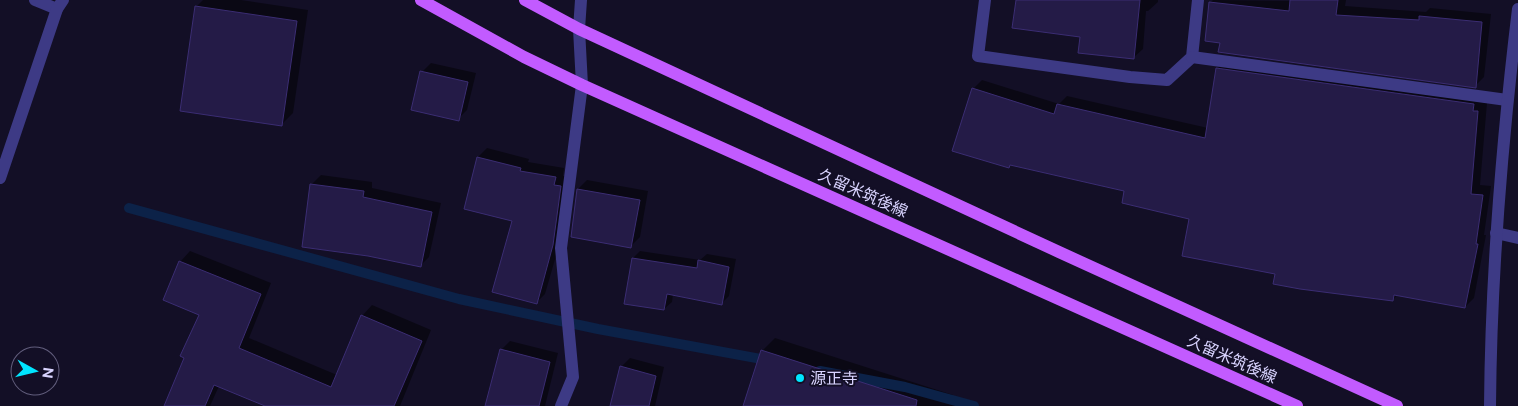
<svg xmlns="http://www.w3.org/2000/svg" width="1518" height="406" font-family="'Public Sans','Noto Sans JP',sans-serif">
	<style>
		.shadow { fill: #0007 }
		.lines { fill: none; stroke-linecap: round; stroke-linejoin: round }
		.stream { stroke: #0c2248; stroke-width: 10 }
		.building { fill: #241b47; stroke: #3b2d73 }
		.minor { stroke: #3d3a85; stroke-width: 12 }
		.major { stroke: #c25bff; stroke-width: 12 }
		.poi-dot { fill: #00e5ff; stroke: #130f26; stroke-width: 2 }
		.labels { text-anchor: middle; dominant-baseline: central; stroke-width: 4; stroke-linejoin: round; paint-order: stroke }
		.street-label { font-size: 16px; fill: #d9d4ff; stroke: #130f26 }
		.poi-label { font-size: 16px; fill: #d9d4ff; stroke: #130f26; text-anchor: start }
	</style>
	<rect width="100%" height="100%" fill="#130f26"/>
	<!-- shadow -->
	<g class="shadow">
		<polygon points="203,0 241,0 308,10 293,113 281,125 196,7"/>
		<polygon points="1017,0 1158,0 1158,2 1148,11 1146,11 1143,49 1133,58 1081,36"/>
		<polygon points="1213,0 1291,1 1291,0 1346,0 1345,6 1426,12 1430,8 1491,14 1484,77 1475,86 1221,42 1210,3"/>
		<polygon points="1226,60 1487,103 1480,185 1491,186 1484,235 1486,235 1474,298 1465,307 1398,294 1393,300 1126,190 1011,164 1008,167 973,89 982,80 1059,104 1067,96 1208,128 1217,69"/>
		<polygon points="431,63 476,73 467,110 458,119 422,72"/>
		<polygon points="487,148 529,159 528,162 564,168 563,176 569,177 562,235 545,294 536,303 514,220 465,208 478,157"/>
		<polygon points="321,175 372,182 372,188 441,203 429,257 420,266 312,184"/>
		<polygon points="587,180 648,191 640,237 631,246 578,189"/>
		<polygon points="190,251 271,283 249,338 337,375 362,316 372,305 431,330 400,406 268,406 219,386 210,406 168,406 200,314 180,262"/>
		<polygon points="640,251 700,260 707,254 736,259 729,296 721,304 673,294 672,302 664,309 633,258"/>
		<polygon points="775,338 953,395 951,401 965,406 744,406 762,351"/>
		<polygon points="510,341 558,353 545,406 487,406 501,350"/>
		<polygon points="630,358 664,367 655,406 612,406 621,367"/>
	</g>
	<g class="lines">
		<!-- stream -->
		<g class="stream">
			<polyline points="129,208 459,299 598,329 772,361"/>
			<polyline points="820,371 905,387 974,406"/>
		</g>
	</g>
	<!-- building -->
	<g class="building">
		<polygon points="1016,0 1140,0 1134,59 1078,53 1080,37 1012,28"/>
		<polygon points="1290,0 1338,0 1336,15 1419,20 1419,16 1482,22 1476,88 1218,52 1220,43 1205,41 1209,2 1289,11"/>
		<polygon points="195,6 297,21 282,126 180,111"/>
		<polygon points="1216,68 1474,104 1473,111 1478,111 1471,194 1483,195 1476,244 1478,244 1465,308 1394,295 1393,301 1300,289 1273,284 1275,274 1182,256 1189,219 1122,203 1124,191 1010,165 1009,168 952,151 972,88 1054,114 1057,104 1205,138"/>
		<polygon points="420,71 468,82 459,121 411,110"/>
		<polygon points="477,157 521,168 520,171 556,177 554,185 561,186 553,245 537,304 492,292 512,221 464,209"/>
		<polygon points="310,184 364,191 363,197 432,212 421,267 368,256 302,247"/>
		<polygon points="577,189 640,200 631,248 571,237"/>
		<polygon points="632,258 697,268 698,260 729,267 722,305 667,294 664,310 624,304"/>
		<polygon points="179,261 261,294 239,348 331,387 361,315 422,341 394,406 265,406 214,385 205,406 164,406 184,358 180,356 199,315 163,300"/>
		<polygon points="500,349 550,362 539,406 485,406"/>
		<polygon points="761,350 917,400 916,406 743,406"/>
		<polygon points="620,366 656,376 649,406 610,406"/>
	</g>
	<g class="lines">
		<!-- minor -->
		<g class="minor">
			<polyline points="35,0 57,9"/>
			<polyline points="985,0 978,56 1130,77 1167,80 1192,57 1198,0"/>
			<polyline points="1192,57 1507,100"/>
			<polyline points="0,178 57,9 63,0"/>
			<polyline points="1496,233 1518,238"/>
			<polyline points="561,406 573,377 561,248 582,85 579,29 581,0"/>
			<path d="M1490 406C1491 273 1502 141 1518 9"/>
		</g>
		<!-- major -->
		<g class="major">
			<polyline points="421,0 524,57 582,85 1297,406"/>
			<polyline points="525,0 579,29 1059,252 1397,406"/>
		</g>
	</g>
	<!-- markers -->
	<circle class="poi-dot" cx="800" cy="378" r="5"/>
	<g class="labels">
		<!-- street labels -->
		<g class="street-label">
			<text transform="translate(863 193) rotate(24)">久留米筑後線</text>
			<text transform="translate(1232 359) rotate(24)">久留米筑後線</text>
		</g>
		<!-- poi labels -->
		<g class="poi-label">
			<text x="810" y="378">源正寺</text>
		</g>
	</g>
	<!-- north arrow -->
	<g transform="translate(35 371) rotate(98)"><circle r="24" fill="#130f26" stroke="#625e7d"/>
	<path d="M0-4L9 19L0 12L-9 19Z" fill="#00e5ff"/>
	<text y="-8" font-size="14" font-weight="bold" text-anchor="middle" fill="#d9d4ff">N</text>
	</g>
</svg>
